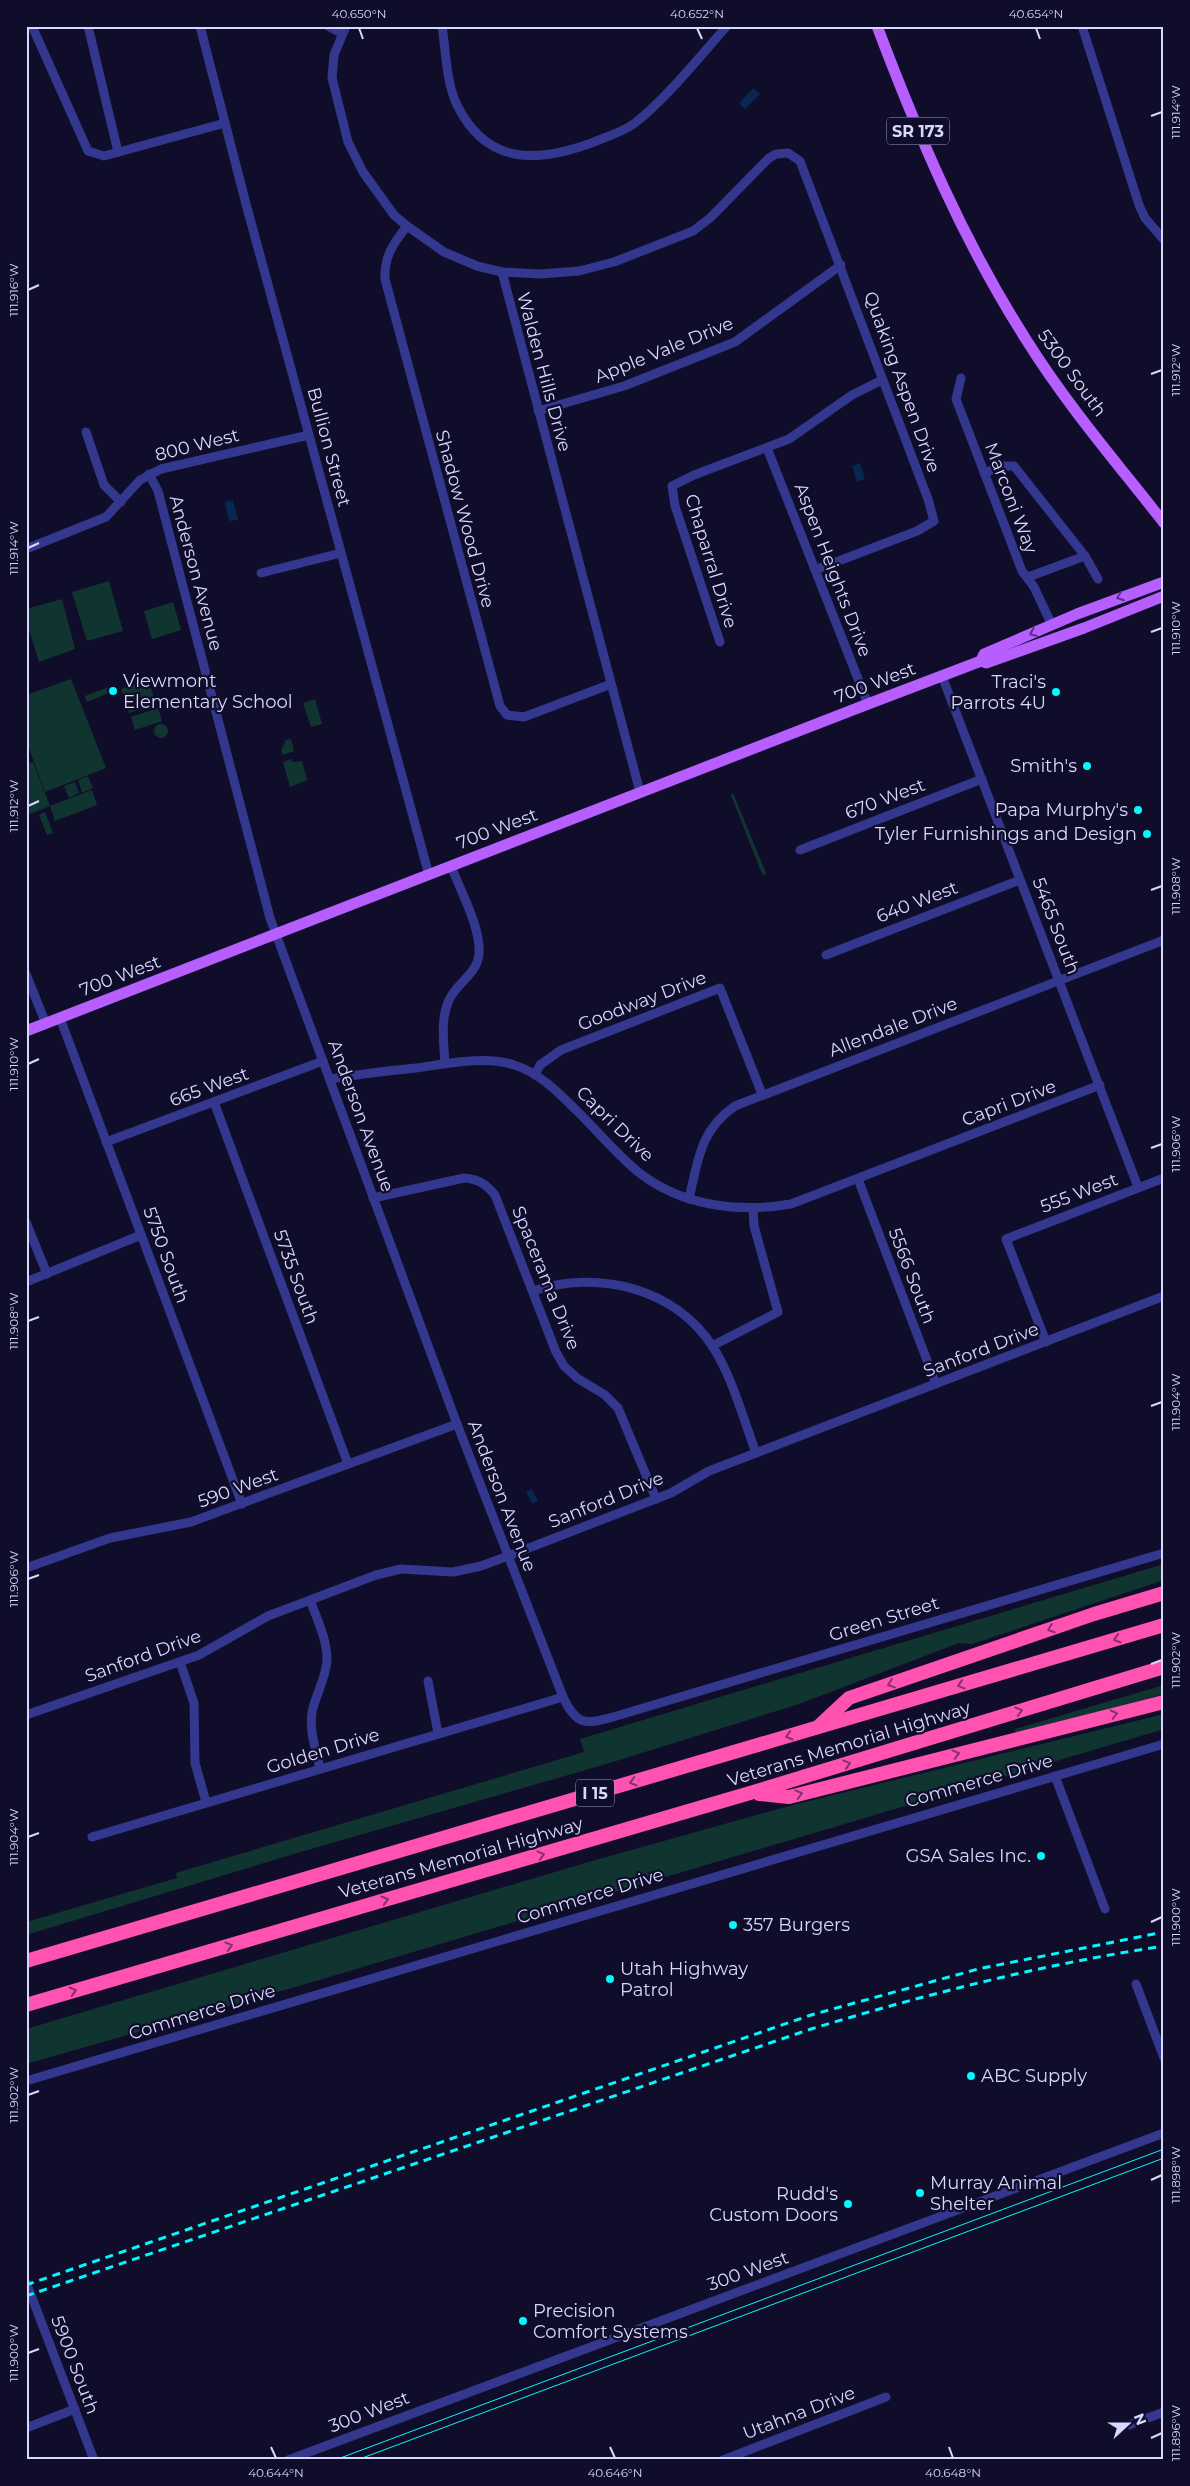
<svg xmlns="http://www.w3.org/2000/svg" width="1190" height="2486" font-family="Montserrat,sans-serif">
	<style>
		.green { fill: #103531 }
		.water { fill: #072750 }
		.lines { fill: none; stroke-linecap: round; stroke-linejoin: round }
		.minor { stroke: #34378e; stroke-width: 9 }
		.major { stroke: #b75eff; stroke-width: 11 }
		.highway { stroke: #ff52b1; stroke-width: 14 }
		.tram { stroke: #03f8ff; stroke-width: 1 }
		.rail { stroke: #03f8ff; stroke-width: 3; stroke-dasharray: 8 6; stroke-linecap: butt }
		.oneway { stroke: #5b318a }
		.oneway2 { stroke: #88306e }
		.ticks { fill: none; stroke: #d8d7ff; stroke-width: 2 }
		.poi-dot { fill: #03f8ff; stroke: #100d2a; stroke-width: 2 }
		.labels { text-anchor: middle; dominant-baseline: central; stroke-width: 4.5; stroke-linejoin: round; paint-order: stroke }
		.shield { fill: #100d2a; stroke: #9c9abf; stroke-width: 1 }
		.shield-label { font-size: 16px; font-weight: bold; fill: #d8d7ff }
		.street-label { font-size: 18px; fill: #d8d7ff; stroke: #100d2a }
		.poi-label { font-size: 18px; fill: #d8d7ff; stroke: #100d2a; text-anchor: start }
		.neatline { fill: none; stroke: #d8d7ff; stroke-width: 2 }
		.ticks-label { font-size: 12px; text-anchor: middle; fill: #d8d7ff }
	</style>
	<rect width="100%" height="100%" fill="#100d2a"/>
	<!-- green -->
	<g class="green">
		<polygon points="109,581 123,631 87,641 72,592"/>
		<polygon points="62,599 75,649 39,662 26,620 26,609"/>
		<polygon points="173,602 181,630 152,639 144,611"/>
		<polygon points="71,679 106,768 45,792 26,740 26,695"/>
		<polygon points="148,679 156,704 129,713 121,689"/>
		<polygon points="114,685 116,690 87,702 85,696"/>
		<polygon points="315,699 322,724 311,727 303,703"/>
		<polygon points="158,708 162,721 135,730 131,717"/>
		<circle cx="161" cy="731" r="7"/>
		<polygon points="291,739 294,751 283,755 281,750 286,740"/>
		<polygon points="291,759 292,762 302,761 307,780 290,787 283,762"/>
		<polygon points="33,762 50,806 92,790 97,805 55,821 50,806 30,814 26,804 26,765"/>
		<polygon points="88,776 93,788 82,793 78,780"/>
		<polygon points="75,782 79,793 69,798 64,786"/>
		<polygon points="733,793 766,873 765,875 762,874 731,795"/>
		<polygon points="45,812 53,833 47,835 39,815"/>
		<polygon points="1164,1564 1164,1580 972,1644 959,1643 799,1704 603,1765 297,1853 26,1935 26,1922 177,1878 176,1873 584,1752 580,1739"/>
		<polygon points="1164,1685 1164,1694 1016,1735 1015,1729"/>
		<polygon points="1164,1714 1164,1729 292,1988 26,2064 26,2029 592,1861 789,1806"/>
	</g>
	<!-- water -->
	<g class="water">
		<polygon points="753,88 760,94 745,109 739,103"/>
		<polygon points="860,463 865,479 857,482 852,466"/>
		<polygon points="233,500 238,520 229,521 225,502"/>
		<polygon points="532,1489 538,1501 532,1504 526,1492"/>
	</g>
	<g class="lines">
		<!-- minor -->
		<g class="minor">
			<polyline points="32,26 88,151 104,156 225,123"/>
			<polyline points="88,26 118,152"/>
			<polyline points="200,26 246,204 429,875"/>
			<polyline points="328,26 341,33"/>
			<polyline points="346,26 334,55 332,78 348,142 363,172 394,215 407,226 444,252 477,266 502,272 540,274 579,271 614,262 693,231 710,218 769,158 776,154 788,153 800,161 928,499 934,521 917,531 815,570"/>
			<path d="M442 26C446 51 446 82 457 105 487 166 538 163 594 142 608 136 623 132 635 123 666 99 700 56 727 26"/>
			<polyline points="1082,26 1139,205 1145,218 1164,240"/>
			<path d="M407 226C393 244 384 256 385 279L500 706 507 715 524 717 611 684"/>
			<polyline points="502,272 640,792"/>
			<polyline points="961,378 956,399 1022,571 1034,587 1052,625"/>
			<polyline points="538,411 624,386 735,342 841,265"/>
			<polyline points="86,432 104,485 121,502"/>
			<polyline points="767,448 868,704"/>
			<polyline points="984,473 1003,466 1014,466 1085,556 1098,579"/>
			<path d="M149 474 158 491 270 918 457 1424 563 1697C576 1725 585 1725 613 1717L1164 1553"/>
			<polyline points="26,549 106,517 140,480 161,469 309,435"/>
			<polyline points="261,573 341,553"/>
			<polyline points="1028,577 1085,556"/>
			<polyline points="720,642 675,506 672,486 694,475 789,439 852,395 882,380"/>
			<polyline points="942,676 1138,1187"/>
			<polyline points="800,850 982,779"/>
			<polyline points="826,955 1020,880"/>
			<polyline points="26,974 46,1024"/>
			<polyline points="60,1018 242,1504"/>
			<path d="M445 1064C444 1043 440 1019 449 1000 457 982 478 974 479 953 481 928 460 890 451 866"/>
			<polyline points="535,1075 540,1065 561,1050 720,988 762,1094"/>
			<path d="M330 1079C359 1074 387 1071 416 1068 446 1064 485 1055 514 1065 538 1072 558 1092 575 1109 596 1129 614 1152 637 1171 680 1206 738 1213 791 1204L1100 1085"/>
			<polyline points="214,1102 348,1464"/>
			<polyline points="106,1142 323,1061"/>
			<polyline points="858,1179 936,1384"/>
			<path d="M373 1198 464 1178C478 1179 486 1184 495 1195L556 1352 564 1366 577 1378 605 1395 618 1408 656 1499"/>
			<path d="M689 1199C698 1160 700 1130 735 1106L1164 940"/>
			<polyline points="26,1222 47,1274"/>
			<polyline points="26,1282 141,1235"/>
			<path d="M533 1291C597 1269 675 1288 713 1347 733 1379 743 1418 756 1453"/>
			<polyline points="1046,1342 1006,1239 1164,1178"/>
			<polyline points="712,1346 778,1312 754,1226 753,1209"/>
			<polyline points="26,1568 110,1538 191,1522 457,1424"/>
			<path d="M310 1600C317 1619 327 1639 327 1660 326 1678 316 1694 312 1712 309 1731 316 1750 320 1769"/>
			<polyline points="180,1662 194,1703 195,1763 206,1802"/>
			<polyline points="428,1681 438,1733"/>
			<polyline points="26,1715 199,1655 268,1616 376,1575 401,1569 453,1572 481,1566 508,1556 671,1493 709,1471 1164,1296"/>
			<polyline points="1055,1776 1105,1909"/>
			<polyline points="92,1837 563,1697"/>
			<polyline points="1136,1984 1164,2058"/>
			<polyline points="26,2081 1164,1744"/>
			<polyline points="26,2282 94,2460"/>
			<polyline points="1129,2425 1164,2412"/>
			<polyline points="26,2428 75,2409"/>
			<polyline points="288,2460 1164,2133"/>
			<polyline points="723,2460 886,2397"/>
		</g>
		<!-- major -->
		<g class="major">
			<path d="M877 26C919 137 963 241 1027 341 1067 405 1117 463 1164 523"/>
			<polyline points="981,661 984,654 1077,614 1164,582"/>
			<polyline points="26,1031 868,704 981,661 986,663 1084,628 1164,596"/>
		</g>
		<!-- highway -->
		<g class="highway">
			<polyline points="820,1725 849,1698 1094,1614 1164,1593"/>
			<polyline points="759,1794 789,1797 1164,1702"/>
			<polyline points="26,1961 1164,1625"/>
			<polyline points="26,2005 750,1793 1164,1667"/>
		</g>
		<!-- tram -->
		<g class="tram">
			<polyline points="335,2460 1164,2149"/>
			<polyline points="357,2460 1164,2158"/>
		</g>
		<!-- rail -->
		<g class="rail">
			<polyline points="26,2285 811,2015 978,1969 1164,1932"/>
			<path d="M26 2296 811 2029C927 1994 1044 1964 1164 1946"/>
		</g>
	</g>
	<!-- one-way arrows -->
	<defs><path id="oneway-chevron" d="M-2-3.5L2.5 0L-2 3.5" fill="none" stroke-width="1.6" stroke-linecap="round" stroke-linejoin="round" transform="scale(1.25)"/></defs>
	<g class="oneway">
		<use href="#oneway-chevron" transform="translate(1120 597) rotate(160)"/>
		<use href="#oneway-chevron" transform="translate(1033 633) rotate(157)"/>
	</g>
	<g class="oneway2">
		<use href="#oneway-chevron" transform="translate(1051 1629) rotate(160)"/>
		<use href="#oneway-chevron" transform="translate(1117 1639) rotate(163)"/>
		<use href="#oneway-chevron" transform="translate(891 1684) rotate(161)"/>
		<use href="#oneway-chevron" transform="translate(961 1685) rotate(163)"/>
		<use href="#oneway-chevron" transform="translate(1019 1711) rotate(-17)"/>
		<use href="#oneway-chevron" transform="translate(1114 1714) rotate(-14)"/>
		<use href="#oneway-chevron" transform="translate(789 1736) rotate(164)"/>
		<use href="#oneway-chevron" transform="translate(956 1754) rotate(-14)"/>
		<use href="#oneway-chevron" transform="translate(847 1764) rotate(-17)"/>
		<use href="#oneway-chevron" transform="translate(633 1782) rotate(164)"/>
		<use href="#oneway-chevron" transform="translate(799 1794) rotate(-14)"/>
		<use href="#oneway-chevron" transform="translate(541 1855) rotate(-16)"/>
		<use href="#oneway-chevron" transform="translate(385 1900) rotate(-16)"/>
		<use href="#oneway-chevron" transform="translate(229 1946) rotate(-16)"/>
		<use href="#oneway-chevron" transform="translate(73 1991) rotate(-16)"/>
	</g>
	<!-- ticks -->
	<path class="ticks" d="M359 28 363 39M697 28 702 39M1036 28 1040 39M1151 116 1162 112M28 290 39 285M1151 374 1162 370M28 548 39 543M1151 632 1162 628M28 806 39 801M1151 890 1162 886M28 1064 39 1059M1151 1148 1162 1144M28 1321 39 1317M1151 1406 1162 1402M28 1579 39 1575M1151 1664 1162 1660M28 1837 39 1833M1151 1922 1162 1917M28 2095 39 2091M1151 2180 1162 2175M28 2353 39 2349M1151 2438 1162 2433M271 2447 276 2458M610 2447 615 2458M949 2447 953 2458"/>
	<!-- markers -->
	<g class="poi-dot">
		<circle cx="113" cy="691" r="5"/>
		<circle cx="1056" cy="692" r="5"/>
		<circle cx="1087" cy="766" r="5"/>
		<circle cx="1138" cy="810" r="5"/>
		<circle cx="1147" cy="834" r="5"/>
		<circle cx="1041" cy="1856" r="5"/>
		<circle cx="733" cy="1925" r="5"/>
		<circle cx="610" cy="1979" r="5"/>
		<circle cx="971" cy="2076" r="5"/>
		<circle cx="920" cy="2193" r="5"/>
		<circle cx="848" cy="2204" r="5"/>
		<circle cx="523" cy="2321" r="5"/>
	</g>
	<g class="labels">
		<!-- shield labels -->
		<g class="shield">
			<rect x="887" y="117.5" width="62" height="27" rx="4"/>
			<rect x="576" y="1779.5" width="38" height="27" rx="4"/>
		</g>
		<g class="shield-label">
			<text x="918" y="131">SR 173</text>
			<text x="595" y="1793">I 15</text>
		</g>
		<!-- street labels -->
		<g class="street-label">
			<text transform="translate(664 350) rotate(-22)">Apple Vale Drive</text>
			<text transform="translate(544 372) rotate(75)">Walden Hills Drive</text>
			<text transform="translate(1072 373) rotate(54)">5300 South</text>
			<text transform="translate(902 382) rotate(70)">Quaking Aspen Drive</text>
			<text transform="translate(197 445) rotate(-14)">800 West</text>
			<text transform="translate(329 447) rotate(75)">Bullion Street</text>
			<text transform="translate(1011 498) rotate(69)">Marconi Way</text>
			<text transform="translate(465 519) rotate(75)">Shadow Wood Drive</text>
			<text transform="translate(711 561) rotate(73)">Chaparral Drive</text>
			<text transform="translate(833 570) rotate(69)">Aspen Heights Drive</text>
			<text transform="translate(196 573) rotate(75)">Anderson Avenue</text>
			<text transform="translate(875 683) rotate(-21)">700 West</text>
			<text transform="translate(885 799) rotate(-21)">670 West</text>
			<text transform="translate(497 829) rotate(-21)">700 West</text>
			<text transform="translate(917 902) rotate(-21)">640 West</text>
			<text transform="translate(1056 926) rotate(69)">5465 South</text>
			<text transform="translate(120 976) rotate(-21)">700 West</text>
			<text transform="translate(642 1001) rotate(-21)">Goodway Drive</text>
			<text transform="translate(893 1027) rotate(-21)">Allendale Drive</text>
			<text transform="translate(209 1087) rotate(-20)">665 West</text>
			<text transform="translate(1009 1103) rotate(-21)">Capri Drive</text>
			<text transform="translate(361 1116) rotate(70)">Anderson Avenue</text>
			<text transform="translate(615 1124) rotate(44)">Capri Drive</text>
			<text transform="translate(1079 1193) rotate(-21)">555 West</text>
			<text transform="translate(166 1255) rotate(70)">5750 South</text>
			<text transform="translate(912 1276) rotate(69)">5566 South</text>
			<text transform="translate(296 1277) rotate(70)">5735 South</text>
			<text transform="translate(546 1278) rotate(68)">Spacerama Drive</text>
			<text transform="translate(981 1350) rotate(-21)">Sanford Drive</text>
			<text transform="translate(238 1488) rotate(-20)">590 West</text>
			<text transform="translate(502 1496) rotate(69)">Anderson Avenue</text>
			<text transform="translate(606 1500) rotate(-22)">Sanford Drive</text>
			<text transform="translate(884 1619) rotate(-17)">Green Street</text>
			<text transform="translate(143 1656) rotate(-20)">Sanford Drive</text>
			<text transform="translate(849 1744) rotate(-17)">Veterans Memorial Highway</text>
			<text transform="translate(323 1751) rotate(-17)">Golden Drive</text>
			<text transform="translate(979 1781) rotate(-16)">Commerce Drive</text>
			<text transform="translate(461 1858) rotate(-16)">Veterans Memorial Highway</text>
			<text transform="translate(590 1896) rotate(-17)">Commerce Drive</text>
			<text transform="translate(202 2012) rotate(-17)">Commerce Drive</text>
			<text transform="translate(748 2271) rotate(-20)">300 West</text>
			<text transform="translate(75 2365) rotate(69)">5900 South</text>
			<text transform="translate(369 2412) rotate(-21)">300 West</text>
			<text transform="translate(799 2413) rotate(-21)">Utahna Drive</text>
		</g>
		<!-- poi labels -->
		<g class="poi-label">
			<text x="123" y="681">Viewmont<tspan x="123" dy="21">Elementary School</tspan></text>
			<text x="1046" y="682" text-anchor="end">Traci's<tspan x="1046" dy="21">Parrots 4U</tspan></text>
			<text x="1077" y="766" text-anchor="end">Smith's</text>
			<text x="1128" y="810" text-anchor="end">Papa Murphy's</text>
			<text x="1137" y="834" text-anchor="end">Tyler Furnishings and Design</text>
			<text x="1031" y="1856" text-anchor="end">GSA Sales Inc.</text>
			<text x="743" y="1925">357 Burgers</text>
			<text x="620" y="1969">Utah Highway<tspan x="620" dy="21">Patrol</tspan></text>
			<text x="981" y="2076">ABC Supply</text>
			<text x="930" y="2183">Murray Animal<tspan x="930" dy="21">Shelter</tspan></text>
			<text x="838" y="2194" text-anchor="end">Rudd's<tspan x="838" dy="21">Custom Doors</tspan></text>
			<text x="533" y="2311">Precision<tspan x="533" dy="21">Comfort Systems</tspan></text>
		</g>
	</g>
	<!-- border -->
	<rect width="1190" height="2486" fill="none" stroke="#100d2a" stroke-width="55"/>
	<!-- north arrow -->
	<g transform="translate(1128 2424) rotate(69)" stroke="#100d2a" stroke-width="4" paint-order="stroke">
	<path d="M0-4L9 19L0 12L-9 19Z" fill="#d8d7ff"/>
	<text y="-8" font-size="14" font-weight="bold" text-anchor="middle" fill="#d8d7ff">N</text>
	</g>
	<rect x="28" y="28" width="1134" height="2430" class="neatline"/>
	<g class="ticks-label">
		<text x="359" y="18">40.650°N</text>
		<text x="697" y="18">40.652°N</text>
		<text x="1036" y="18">40.654°N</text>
		<text transform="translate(1176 112) rotate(-90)" y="4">111.914°W</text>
		<text transform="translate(14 290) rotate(-90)" y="4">111.916°W</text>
		<text transform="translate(1176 370) rotate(-90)" y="4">111.912°W</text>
		<text transform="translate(14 548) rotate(-90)" y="4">111.914°W</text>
		<text transform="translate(1176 628) rotate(-90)" y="4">111.910°W</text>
		<text transform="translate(14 806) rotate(-90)" y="4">111.912°W</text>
		<text transform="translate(1176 886) rotate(-90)" y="4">111.908°W</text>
		<text transform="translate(14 1064) rotate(-90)" y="4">111.910°W</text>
		<text transform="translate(1176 1144) rotate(-90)" y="4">111.906°W</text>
		<text transform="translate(14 1321) rotate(-90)" y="4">111.908°W</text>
		<text transform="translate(1176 1402) rotate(-90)" y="4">111.904°W</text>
		<text transform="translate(14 1579) rotate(-90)" y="4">111.906°W</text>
		<text transform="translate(1176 1660) rotate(-90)" y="4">111.902°W</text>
		<text transform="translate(14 1837) rotate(-90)" y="4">111.904°W</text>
		<text transform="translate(1176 1917) rotate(-90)" y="4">111.900°W</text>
		<text transform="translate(14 2095) rotate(-90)" y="4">111.902°W</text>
		<text transform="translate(1176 2175) rotate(-90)" y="4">111.898°W</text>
		<text transform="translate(14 2353) rotate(-90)" y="4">111.900°W</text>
		<text transform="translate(1176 2433) rotate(-90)" y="4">111.896°W</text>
		<text x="276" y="2477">40.644°N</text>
		<text x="615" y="2477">40.646°N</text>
		<text x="953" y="2477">40.648°N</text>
	</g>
</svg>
